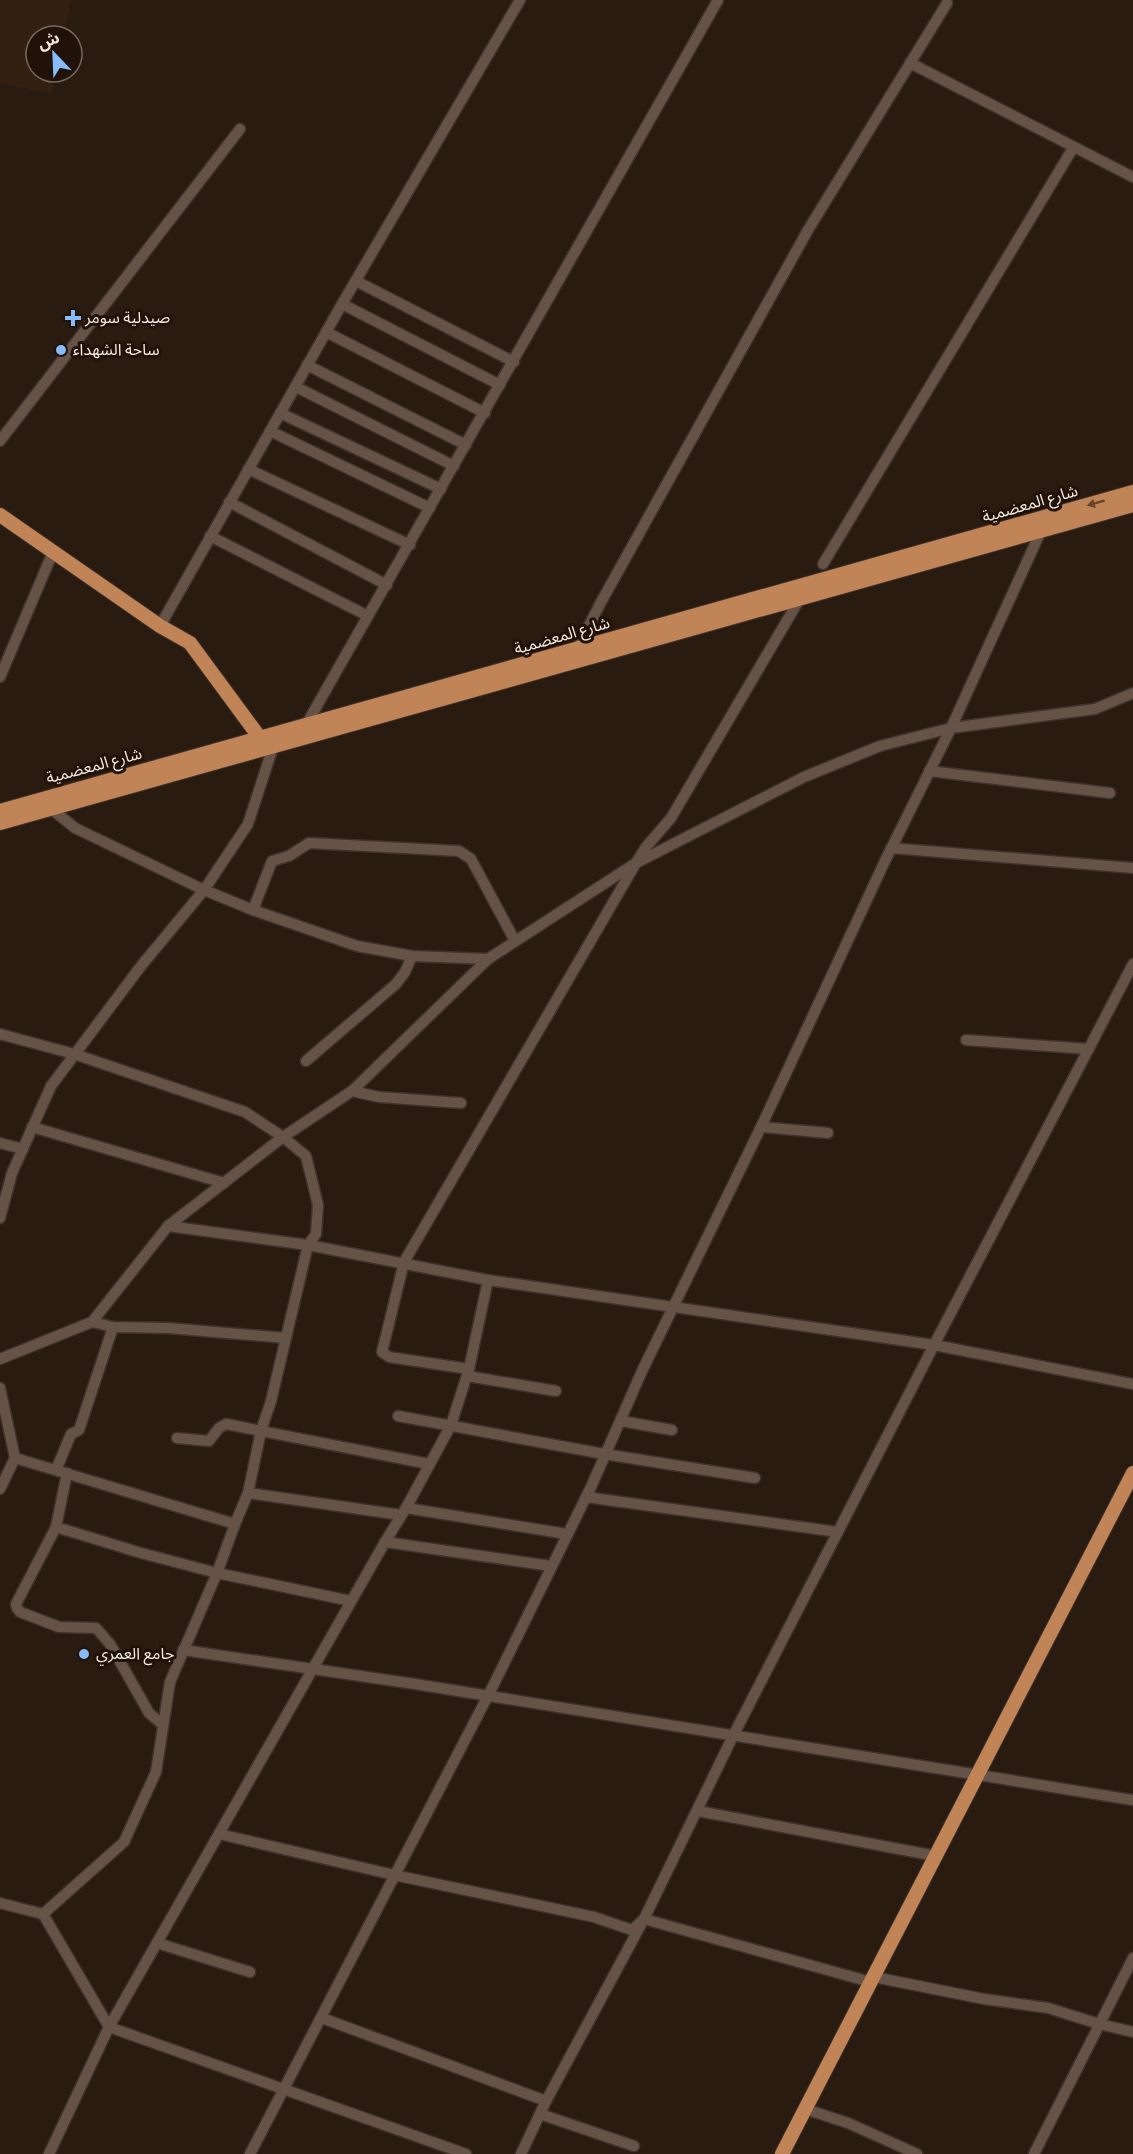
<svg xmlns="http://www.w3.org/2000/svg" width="1133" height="2154" font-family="Signika,'Noto Sans Arabic',sans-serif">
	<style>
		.built { fill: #342011 }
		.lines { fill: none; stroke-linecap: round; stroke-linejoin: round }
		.minor-casing { stroke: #3f332e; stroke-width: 13 }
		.major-casing { stroke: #3f332e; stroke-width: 16 }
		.minor { stroke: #655347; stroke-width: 10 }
		.major { stroke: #c18457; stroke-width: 14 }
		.oneway { fill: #68452c }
		.poi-dot { fill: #87bbfb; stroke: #201208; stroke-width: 2 }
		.labels { text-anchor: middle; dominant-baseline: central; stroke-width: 6; stroke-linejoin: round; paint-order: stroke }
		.poi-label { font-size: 16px; fill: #f3e9e1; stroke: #201208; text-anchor: start }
		.street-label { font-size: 16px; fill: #f3e9e1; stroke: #201208 }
	</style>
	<rect width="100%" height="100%" fill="#2a1b10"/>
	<!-- built -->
	<polygon class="built" points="0,0 71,0 64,36 36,36 36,72 56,72 52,94 0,83"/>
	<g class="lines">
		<!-- minor casing -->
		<g class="minor-casing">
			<g id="minor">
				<polyline points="910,63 1133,177"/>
				<polyline points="356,281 514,362"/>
				<polyline points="342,304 500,385"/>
				<polyline points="326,332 485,413"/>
				<polyline points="307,365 466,445"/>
				<polyline points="296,387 454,466"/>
				<polyline points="280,413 441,489"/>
				<polyline points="270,431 430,508"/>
				<polyline points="0,441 240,129"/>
				<polyline points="248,469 410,545"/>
				<polyline points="229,502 387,585"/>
				<polyline points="210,536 368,616"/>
				<polyline points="823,564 1073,148"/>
				<polyline points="160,626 342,304 520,0"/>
				<polyline points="577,649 600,604 808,230 947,3"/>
				<polyline points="0,677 53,552"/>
				<polyline points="306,725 718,0"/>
				<polyline points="929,771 1110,793"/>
				<polyline points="49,807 75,828 204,890 253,910 357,946 412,956 488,959"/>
				<polyline points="891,848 1133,868"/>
				<polyline points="253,910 272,861 289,856 309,843 459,851 471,859 515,941"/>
				<polyline points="0,1034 74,1054 245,1112 283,1137 306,1156 318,1205 316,1234 308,1245 271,1401 261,1431 248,1493 235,1524"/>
				<polyline points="966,1040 1089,1049"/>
				<polyline points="306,1061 396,984 405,972 412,956"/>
				<polyline points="352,1091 379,1097 461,1103"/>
				<polyline points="32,1127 224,1183"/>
				<polyline points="761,1127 828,1133"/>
				<polyline points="0,1143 23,1149"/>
				<polyline points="0,1218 12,1173 51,1086 141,966 204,890 248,824 273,747"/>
				<polyline points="168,1226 308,1245 488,1280 934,1345 1133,1384"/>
				<polyline points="92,1322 113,1327 168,1328 286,1338"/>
				<polyline points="0,1359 92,1322 168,1226 283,1137 352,1091 488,959 636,863 804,777 880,746 951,728 1095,709 1133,693"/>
				<polyline points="469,1369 389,1357 382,1352 404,1262 636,863 646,847 671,818 799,600"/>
				<polyline points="467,1376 556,1391"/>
				<polyline points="0,1388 15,1458 235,1524 217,1573 170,1682 156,1772 124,1842 43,1914 0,1903"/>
				<polyline points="398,1416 604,1454 755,1478"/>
				<polyline points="621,1421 672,1430"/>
				<polyline points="177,1438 209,1441 219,1428 226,1424 429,1464"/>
				<polyline points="56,1470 71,1434 79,1430 113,1327"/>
				<polyline points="67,1473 56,1527 16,1604 17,1608 20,1612 59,1627 96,1628 110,1644 149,1713 163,1725"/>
				<polyline points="0,1489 15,1458"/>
				<polyline points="248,1493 401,1515"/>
				<polyline points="586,1497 838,1532"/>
				<polyline points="406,1508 567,1534"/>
				<polyline points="56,1527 141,1553 217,1573 351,1601"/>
				<polyline points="385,1542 551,1566"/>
				<polyline points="183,1650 415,1684 1133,1800"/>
				<polyline points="698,1811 936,1856"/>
				<polyline points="219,1834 394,1875 594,1917 632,1930 644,1919 867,1981 874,1977 984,1999 1048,2008 1099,2024 1133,2032"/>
				<polyline points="43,1914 109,2027 466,2154"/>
				<polyline points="157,1943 250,1972"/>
				<polyline points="322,2018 546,2101"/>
				<polyline points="805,2109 848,2123 917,2154"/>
				<polyline points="540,2114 634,2146"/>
				<polyline points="49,2154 109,2027 385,1542 406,1508 451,1425 469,1369 488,1280"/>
				<polyline points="250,2154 492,1688 591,1487 642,1371 761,1127 884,863 951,728 1041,531"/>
				<polyline points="521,2154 546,2101 644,1919 733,1736 934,1345 1133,964"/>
				<polyline points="1034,2154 1133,1958"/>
			</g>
		</g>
		<!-- major casing -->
		<g class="major-casing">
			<g id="major">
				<polyline points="0,515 160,626 190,643 260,738"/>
				<polyline points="0,811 1133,492"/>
				<polyline points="0,823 1133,505"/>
				<polyline points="782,2154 1133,1473"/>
			</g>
		</g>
		<!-- minor -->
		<use href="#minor" class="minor"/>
		<!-- major -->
		<use href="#major" class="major"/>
	</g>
	<!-- one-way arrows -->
	<defs><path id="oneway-solid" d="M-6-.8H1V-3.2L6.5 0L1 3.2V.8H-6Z" transform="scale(1.5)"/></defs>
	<use class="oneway" href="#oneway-solid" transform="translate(1096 503) rotate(164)"/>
	<!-- markers -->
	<g class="poi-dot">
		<path d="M70 309h6v6h6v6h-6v6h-6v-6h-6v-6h6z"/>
		<circle cx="61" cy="350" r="6"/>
		<circle cx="84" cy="1654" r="6"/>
	</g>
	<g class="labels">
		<!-- poi labels -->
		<g class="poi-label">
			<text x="85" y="318">صيدلية سومر</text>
			<text x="73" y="350">ساحة الشهداء</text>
			<text x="96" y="1654">جامع العمري</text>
		</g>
		<!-- street labels -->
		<g class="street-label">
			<text transform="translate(1030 504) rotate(-16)">شارع المعضمية</text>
			<text transform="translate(562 636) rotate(-16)">شارع المعضمية</text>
			<text transform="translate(94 766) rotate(-15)">شارع المعضمية</text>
		</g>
	</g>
	<!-- north arrow -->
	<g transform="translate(54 54) rotate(337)"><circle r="28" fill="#201208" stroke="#74685f" stroke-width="1.5"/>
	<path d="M0-4.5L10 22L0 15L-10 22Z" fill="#87bbfb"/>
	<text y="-9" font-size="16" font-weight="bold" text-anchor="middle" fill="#f3e9e1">ش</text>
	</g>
</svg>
